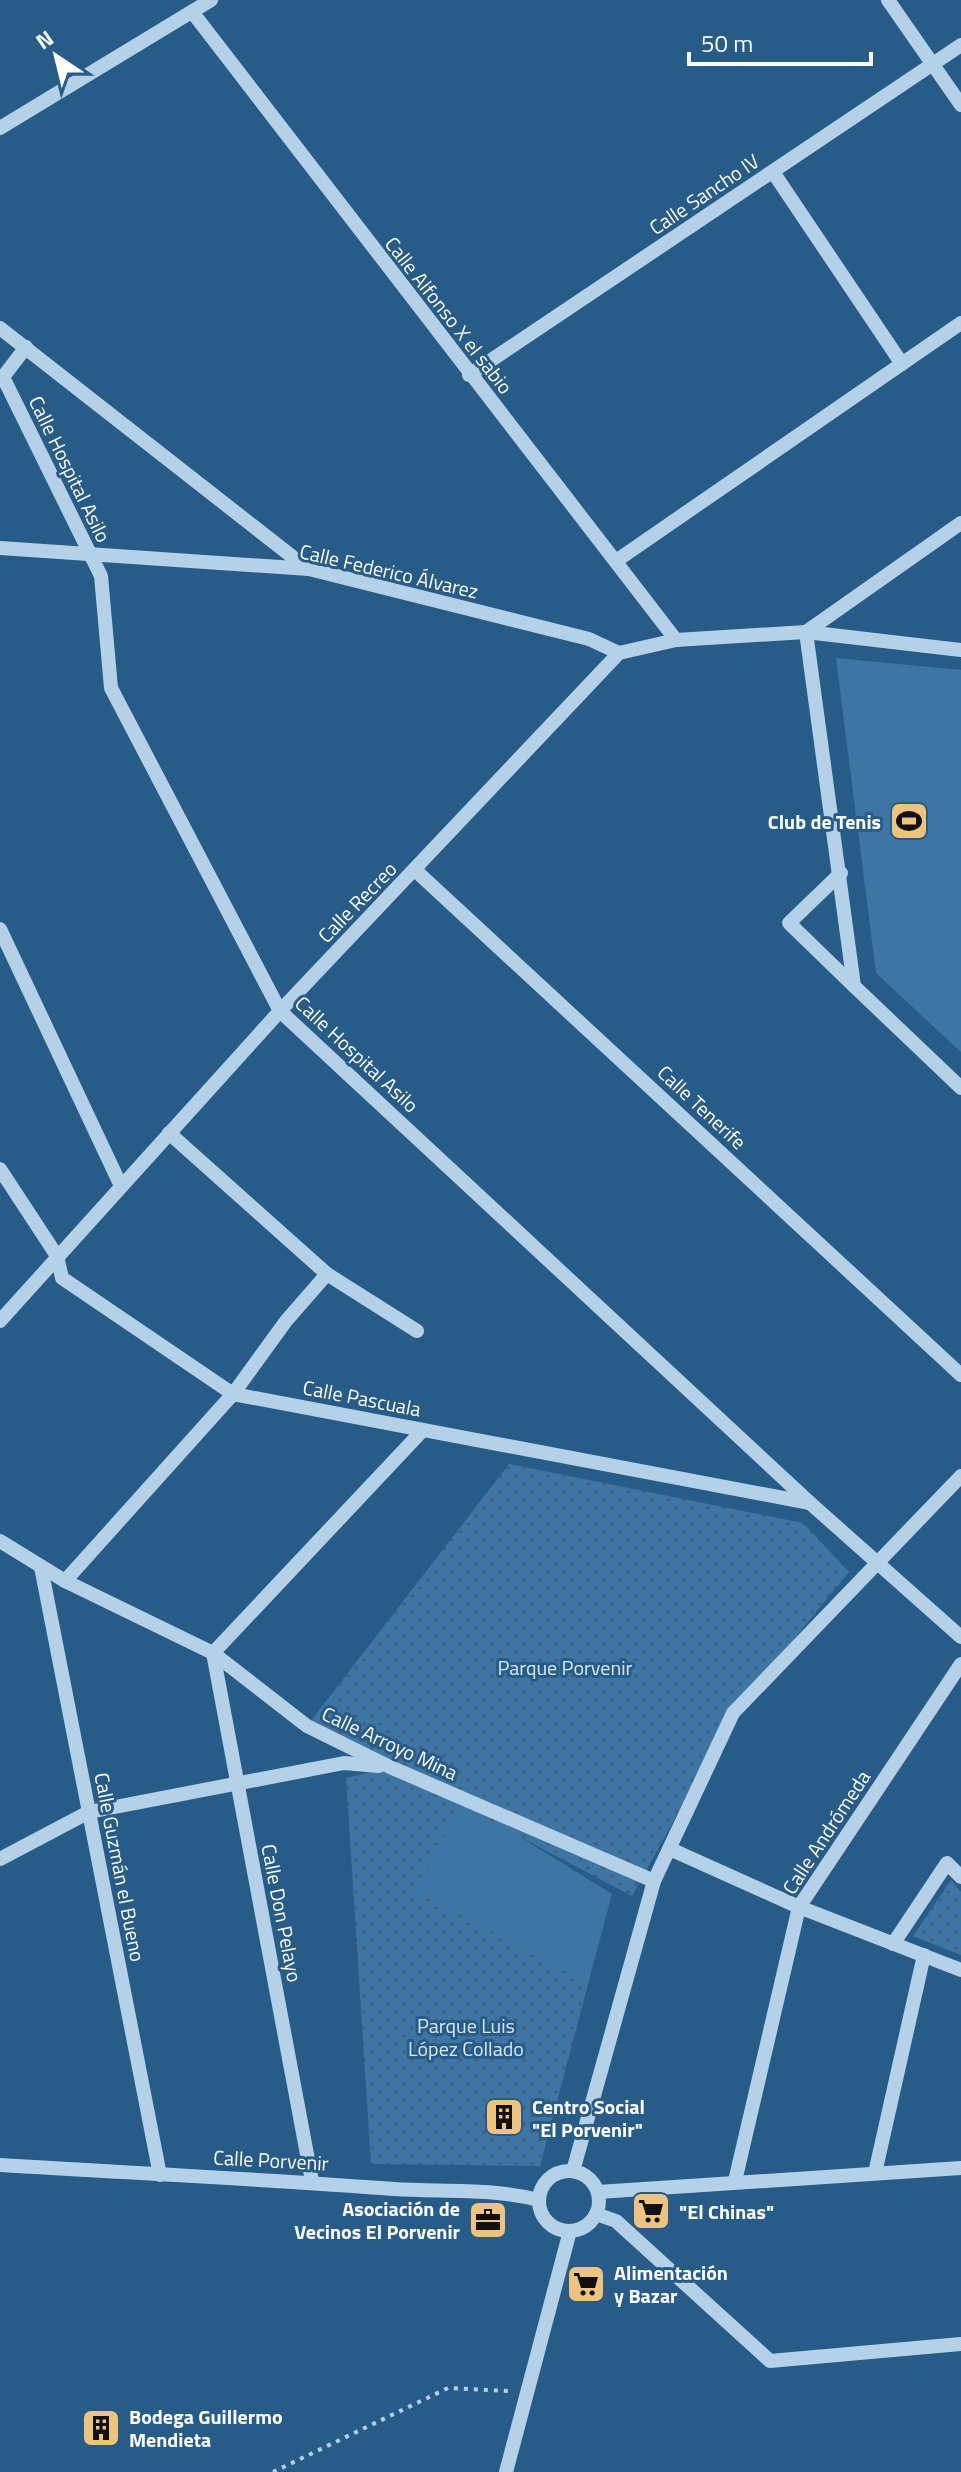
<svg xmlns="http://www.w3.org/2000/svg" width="961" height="2472" font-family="'Titillium Web',sans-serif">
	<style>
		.grass { fill: #3d76a4 }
		.park { fill: url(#park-dots) }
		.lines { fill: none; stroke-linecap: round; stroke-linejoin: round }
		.path { stroke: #b5d1e8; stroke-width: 4; stroke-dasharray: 4 6; stroke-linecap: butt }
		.minor { stroke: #b5d1e8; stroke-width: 14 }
		.labels { text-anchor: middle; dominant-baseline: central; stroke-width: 6; stroke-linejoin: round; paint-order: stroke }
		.street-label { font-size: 20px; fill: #fff; stroke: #285c88 }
		.poi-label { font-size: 20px; font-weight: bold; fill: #fff; stroke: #285c88; text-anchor: start }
		.park-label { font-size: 20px; fill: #d9e9f7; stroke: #285c88 }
	</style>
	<defs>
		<pattern id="park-dots" width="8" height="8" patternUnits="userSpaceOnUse" patternTransform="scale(2)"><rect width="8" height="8" fill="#3d76a4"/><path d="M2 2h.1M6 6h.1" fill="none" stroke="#455f74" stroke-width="1.8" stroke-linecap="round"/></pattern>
	</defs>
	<rect width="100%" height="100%" fill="#285c88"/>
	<!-- grass -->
	<g class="grass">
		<polygon points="836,658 961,670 961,1052 876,973"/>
		<polygon points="462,1801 612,1894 588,1984 415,1891"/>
	</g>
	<!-- park -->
	<g class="park">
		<polygon points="509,1464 803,1523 849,1572 733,1713 632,1896 460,1805 415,1891 588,1984 540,2166 371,2164 346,1778 389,1768 307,1726"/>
		<polygon points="951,1880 961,1892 961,1955 913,1936"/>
	</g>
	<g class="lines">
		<!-- path -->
		<polyline class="path" points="273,2472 448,2388 508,2391"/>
		<!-- minor -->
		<g class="minor">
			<polyline points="888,0 961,105"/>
			<polyline points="193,13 676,640"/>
			<polyline points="0,128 211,0"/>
			<polyline points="773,172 902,364"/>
			<polyline points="0,328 308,569"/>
			<polyline points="26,347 3,377 101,576 111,688 280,1011 810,1503 961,1637"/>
			<polyline points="469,375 961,45"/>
			<polyline points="0,548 309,569 589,639 619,653"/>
			<polyline points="616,561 961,323"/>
			<polyline points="806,632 854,986 961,1088"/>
			<polyline points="806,632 961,523"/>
			<polyline points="415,870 961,1375"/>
			<polyline points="841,873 789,923 854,986"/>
			<polyline points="0,929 121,1186"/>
			<polyline points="0,1169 57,1256 62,1278 233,1394 810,1503"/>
			<polyline points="327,1274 417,1331"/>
			<polyline points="0,1321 280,1011 619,653 676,640 806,632 961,650"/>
			<polyline points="0,1541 65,1581 213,1653 307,1726 390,1767 654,1881"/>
			<polyline points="41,1567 160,2175"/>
			<polyline points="65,1581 233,1394 286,1321 327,1274 169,1133"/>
			<polyline points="670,1849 799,1907 961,1970"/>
			<polyline points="0,1859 89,1812 344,1763 379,1766"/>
			<polyline points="893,1944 947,1863 961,1877"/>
			<path d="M0 2165C131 2173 263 2179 394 2189 443 2192 491 2188 539 2200"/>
			<polyline points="573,2171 654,1881 733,1713 961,1476"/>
			<circle cx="569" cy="2201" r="30"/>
			<polyline points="875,2173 924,1955"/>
			<polyline points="312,2181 213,1653 423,1430"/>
			<polyline points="735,2181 799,1907 961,1664"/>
			<polyline points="598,2192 961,2168"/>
			<polyline points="596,2214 616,2221 770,2361 961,2344"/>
			<polyline points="506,2472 570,2231"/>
		</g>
	</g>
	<!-- icons -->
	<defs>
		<g id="stadium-square" transform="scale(2)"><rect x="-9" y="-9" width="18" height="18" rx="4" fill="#f0c37c" stroke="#285c88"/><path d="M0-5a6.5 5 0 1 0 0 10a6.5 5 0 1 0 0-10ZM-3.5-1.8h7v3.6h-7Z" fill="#111"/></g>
		<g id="building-square" transform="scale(2)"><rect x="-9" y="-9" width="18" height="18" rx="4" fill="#f0c37c" stroke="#285c88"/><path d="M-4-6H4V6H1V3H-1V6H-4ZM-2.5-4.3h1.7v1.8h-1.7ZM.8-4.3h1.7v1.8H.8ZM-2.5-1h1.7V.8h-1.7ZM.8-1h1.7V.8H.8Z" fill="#111"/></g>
		<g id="supermarket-square" transform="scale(2)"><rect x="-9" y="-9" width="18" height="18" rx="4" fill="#f0c37c" stroke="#285c88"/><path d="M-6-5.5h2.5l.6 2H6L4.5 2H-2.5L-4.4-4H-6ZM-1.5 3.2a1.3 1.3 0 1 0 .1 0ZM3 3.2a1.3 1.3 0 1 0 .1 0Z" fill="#111"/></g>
		<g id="office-square" transform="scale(2)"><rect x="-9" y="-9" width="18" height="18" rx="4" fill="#f0c37c" stroke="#285c88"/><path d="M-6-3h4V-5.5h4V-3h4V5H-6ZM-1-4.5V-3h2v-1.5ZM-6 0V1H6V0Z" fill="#111"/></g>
	</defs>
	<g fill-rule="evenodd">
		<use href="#stadium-square" x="909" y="821"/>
		<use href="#building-square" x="504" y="2117"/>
		<use href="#supermarket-square" x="651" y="2211"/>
		<use href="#office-square" x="488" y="2220"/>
		<use href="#supermarket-square" x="586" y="2284"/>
		<use href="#building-square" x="101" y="2428"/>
	</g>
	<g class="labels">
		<!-- street labels -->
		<g class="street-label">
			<text transform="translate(704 194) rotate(-34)">Calle Sancho IV</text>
			<text transform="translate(449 315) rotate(52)">Calle Alfonso X el sabio</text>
			<text transform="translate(70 469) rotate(64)">Calle Hospital Asilo</text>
			<text transform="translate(389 571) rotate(13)">Calle Federico Álvarez</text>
			<text transform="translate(357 902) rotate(-46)">Calle Recreo</text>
			<text transform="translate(357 1054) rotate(43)">Calle Hospital Asilo</text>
			<text transform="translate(702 1107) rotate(43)">Calle Tenerife</text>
			<text transform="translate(362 1398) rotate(11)">Calle Pascuala</text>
			<text transform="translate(390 1743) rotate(25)">Calle Arroyo Mina</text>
			<text transform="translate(826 1832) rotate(-57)">Calle Andrómeda</text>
			<text transform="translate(120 1867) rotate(79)">Calle Guzmán el Bueno</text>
			<text transform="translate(282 1913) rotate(79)">Calle Don Pelayo</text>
			<text transform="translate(271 2160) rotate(3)">Calle Porvenir</text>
		</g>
		<!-- poi labels -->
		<g class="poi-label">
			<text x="881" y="821" text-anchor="end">Club de Tenis</text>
			<text x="532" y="2106">Centro Social<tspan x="532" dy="23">"El Porvenir"</tspan></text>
			<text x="460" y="2208" text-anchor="end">Asociación de<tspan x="460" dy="23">Vecinos El Porvenir</tspan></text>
			<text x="679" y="2211">"El Chinas"</text>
			<text x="614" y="2272">Alimentación<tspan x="614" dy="23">y Bazar</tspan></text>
			<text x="129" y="2416">Bodega Guillermo<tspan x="129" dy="23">Mendieta</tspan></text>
		</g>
		<!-- park labels -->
		<g class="park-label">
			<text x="565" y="1667">Parque Porvenir</text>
			<text x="466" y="2025">Parque Luis<tspan x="466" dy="23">López Collado</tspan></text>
		</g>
	</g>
	<!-- north arrow -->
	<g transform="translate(56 56) rotate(325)" stroke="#285c88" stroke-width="6" paint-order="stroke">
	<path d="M0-6L14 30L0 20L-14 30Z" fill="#ffffff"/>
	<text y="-12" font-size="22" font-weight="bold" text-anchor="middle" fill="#ffffff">N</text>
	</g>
	<!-- scale -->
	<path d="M689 52v12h182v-12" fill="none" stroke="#ffffff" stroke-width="4"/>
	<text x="701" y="52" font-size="24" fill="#ffffff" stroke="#285c88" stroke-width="6" paint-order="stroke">50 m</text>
</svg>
